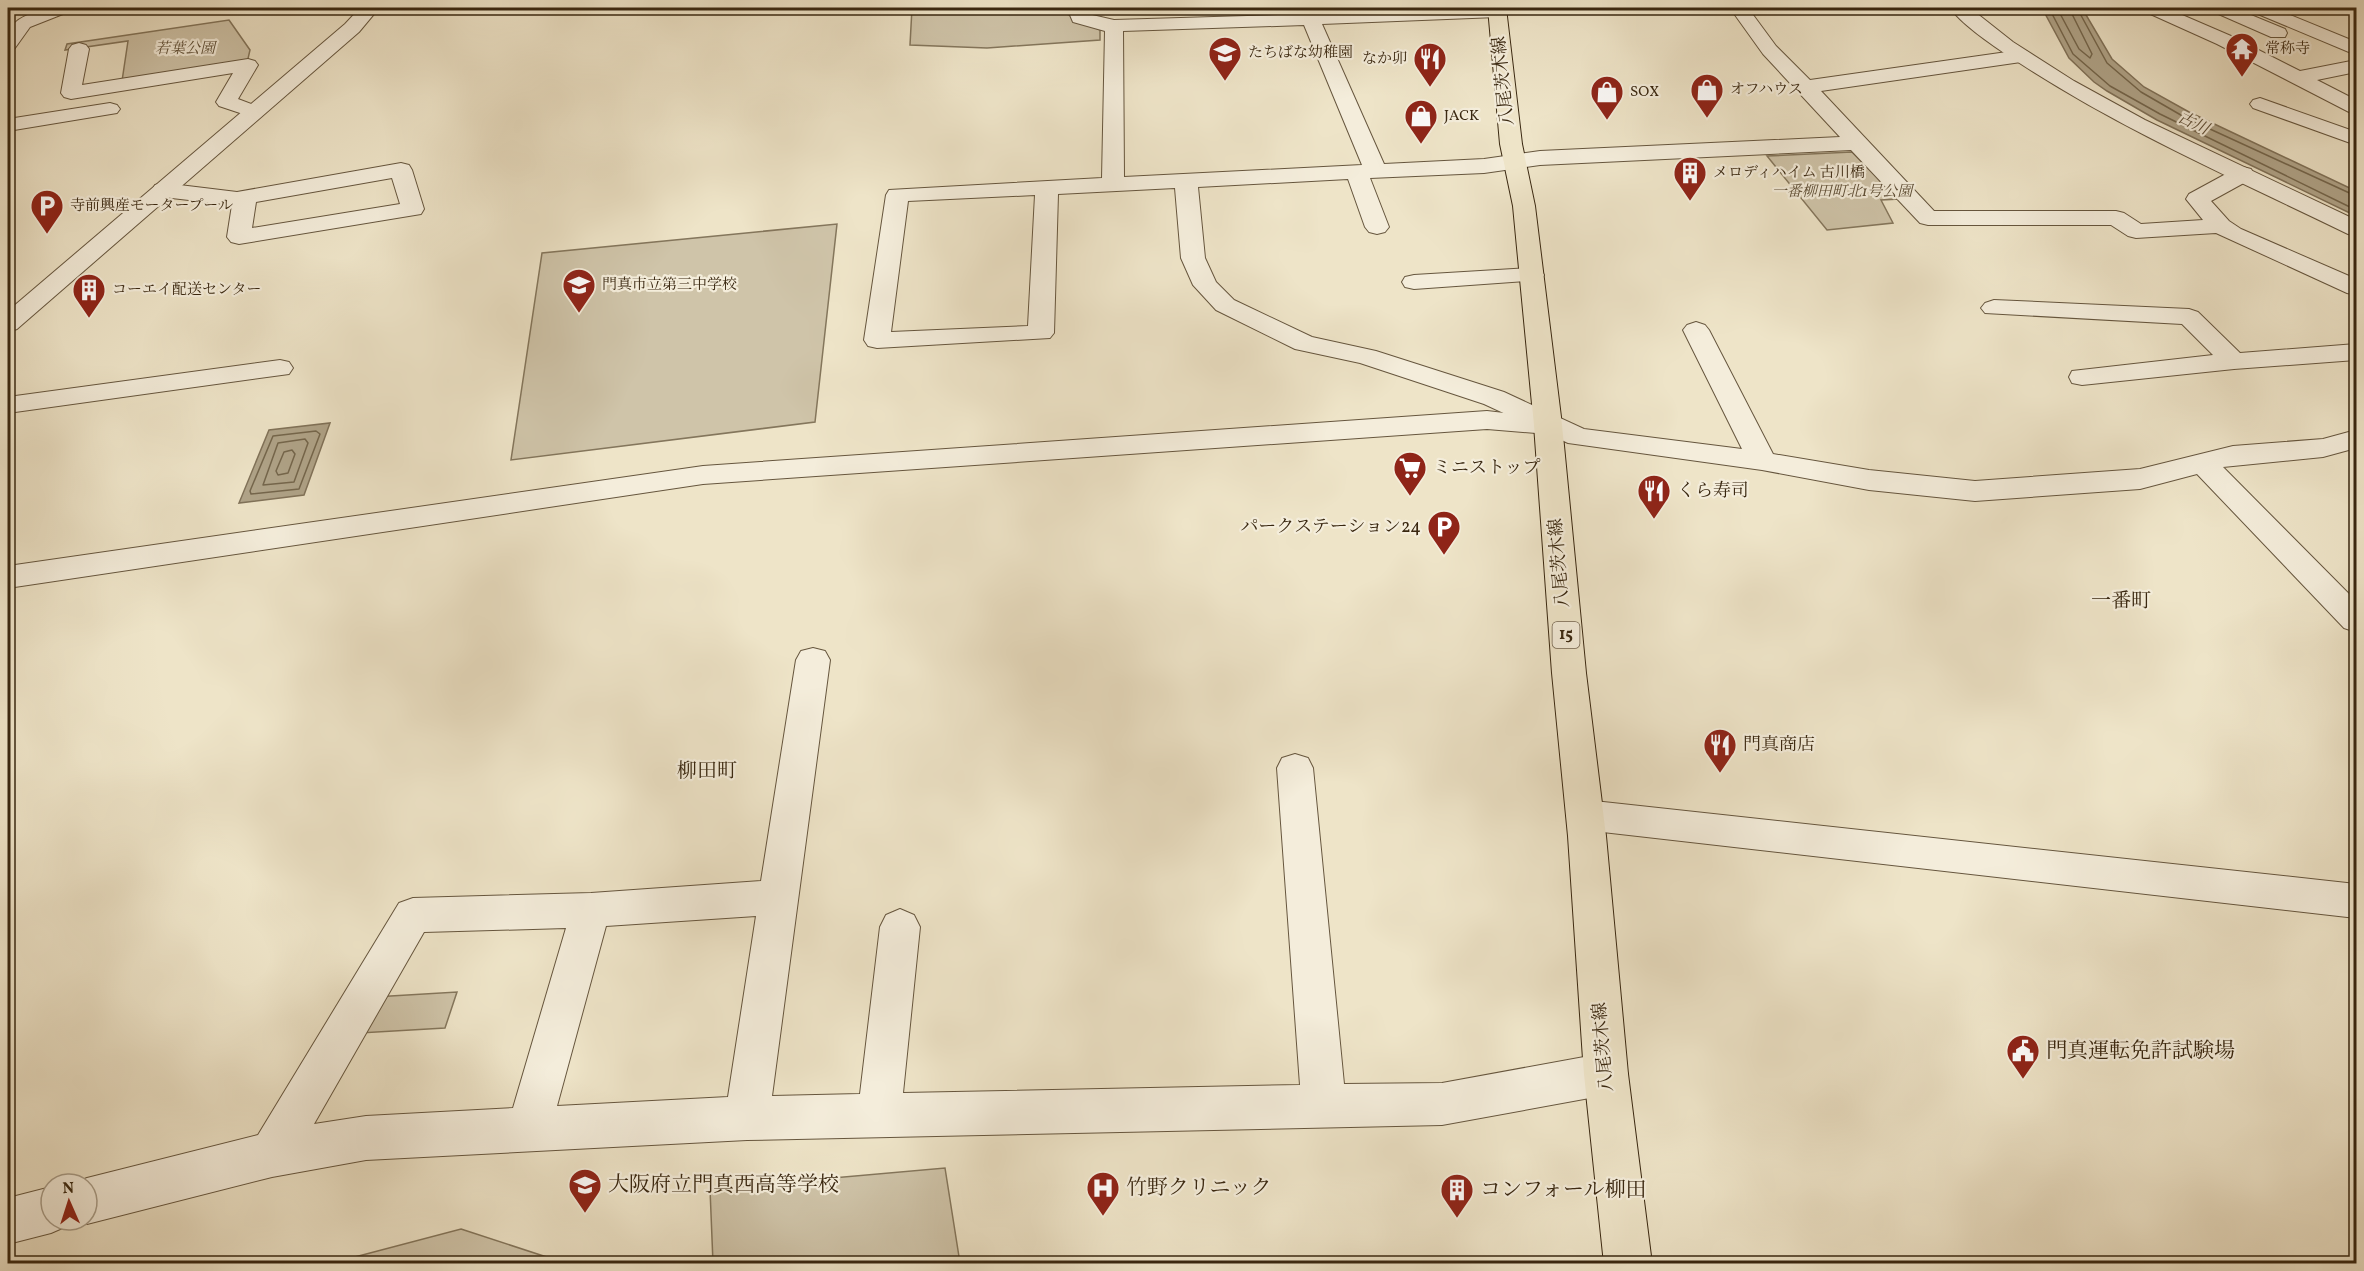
<svg xmlns="http://www.w3.org/2000/svg" width="2364" height="1271" font-family="Vollkorn,'Noto Serif JP',serif">
	<style>
		.green { fill: #cfc4a9; stroke: #84765c; stroke-width: 1.5 }
		.water { fill: #b0a489; stroke: #807259; stroke-width: 1.5 }
		.lines { fill: none; stroke-linecap: round; stroke-linejoin: round }
		.shore { stroke: #74664c; stroke-width: 1.5 }
		.minor-casing { stroke: #66563e; stroke-width: 2 }
		.tertiary-casing { stroke: #66563e; stroke-width: 2 }
		.primary-casing { stroke: #392710; stroke-width: 2 }
		.minor { fill: #f4eddb; fill-rule: evenodd }
		.tertiary { fill: #f4eddb; fill-rule: evenodd }
		.primary { fill: #eee4c8; fill-rule: evenodd }
		.labels { text-anchor: middle; dominant-baseline: central; stroke-width: 4.5; stroke-linejoin: round; paint-order: stroke }
		.far-park-label { font-size: 15px; font-style: italic; fill: #5e4e36; stroke: #f4eddb }
		.far-poi-label { font-size: 15px; fill: #392710; stroke: #f4eddb; text-anchor: start }
		.far-water-label { font-size: 16px; font-style: italic; fill: #5d4c34; stroke: #f4eddb }
		.shield { fill: #f4eddb; stroke: #71624d; stroke-width: 1.5 }
		.shield-label { font-size: 16px; font-weight: bold; fill: #392710 }
		.street-label { font-size: 18px; fill: #392710; stroke: #f4eddb }
		.poi-label { font-size: 18px; fill: #392710; stroke: #f4eddb; text-anchor: start }
		.neighbourhood-label { font-size: 20px; fill: #392710; stroke: #f4eddb }
		.near-poi-label { font-size: 21px; fill: #392710; stroke: #f4eddb; text-anchor: start }
	</style>
	<rect width="100%" height="100%" fill="#eee4c8"/>
	<filter id="stains"><feTurbulence type="fractalNoise" baseFrequency=".00333" numOctaves="4"/><feColorMatrix values="0 0 0 0 .2 0 0 0 0 .09 0 0 0 0 .02 0 0 0 .5 -.17"/></filter>
	<radialGradient id="worn" r=".72"><stop offset=".6" stop-color="#630" stop-opacity="0"/><stop offset="1" stop-color="#630" stop-opacity=".3"/></radialGradient>
	<!-- green -->
	<g class="green">
		<polygon points="912,8 992,8 1067,14 1100,30 1100,40 987,48 910,45"/>
		<polygon points="229,20 250,50 247,63 122,81 128,41 65,50 67,44"/>
		<polygon points="1852,152 1899,199 1881,200 1893,223 1827,230 1767,156"/>
		<polygon points="837,224 815,422 511,460 542,253"/>
		<polygon points="457,992 445,1028 360,1033 374,997"/>
		<polygon points="945,1168 960,1263 713,1263 710,1189"/>
		<polygon points="461,1229 565,1263 332,1263"/>
	</g>
	<!-- water -->
	<g class="water">
		<polygon points="2042,8 2082,8 2112,59 2144,87 2189,112 2356,191 2356,216 2157,120 2107,91 2094,82 2069,58"/>
		<polygon points="330,423 304,495 239,503 269,430"/>
	</g>
	<g class="lines">
		<!-- shore -->
		<g class="shore">
			<polyline points="2049,8 2073,54 2110,86 2160,114 2356,210"/>
			<polyline points="2057,8 2079,49 2090,58 2092,54 2069,8"/>
			<polyline points="2077,8 2107,63 2141,92 2186,118 2356,196"/>
			<polygon points="316,431 320,434 299,489 251,494 250,491 273,436"/>
			<polygon points="305,439 308,443 294,482 263,485 278,443"/>
			<polygon points="292,450 295,454 288,473 278,475 276,471 284,452"/>
		</g>
		<!-- minor casing -->
		<g class="minor-casing">
			<g id="minor">
				<path d="M47 8H71L68 12 30 27 15 48 8 50C8 18 20 18 47 8Z"/>
				<path d="M1067 8H1085L1088 14 1114 20 1503 8 1506 12 1503 16 1497 17 1322 24 1384 164 1484 159 1540 151 1840 137 1763 54 1730 8H1748L1776 46 1810 80 2021 50 2028 52 2031 56 2028 60 2021 62 1821 91 1934 211H2116L2124 213 2141 224 2203 220 2186 199 2189 194 2235 169 2243 167 2251 169 2254 174 2251 179 2211 201 2229 221 2241 229 2356 279V295L2347 293 2216 233 2136 238 2128 236 2111 225H1928L1920 223 1851 150 1540 165 1484 173 1370 178 1389 227 1385 232 1377 234 1369 232 1365 227 1348 179 1198 187 1205 258 1216 282 1234 300 1312 337 1376 351 1504 392 1584 429 1742 449 1683 330 1687 325 1696 322 1705 325 1709 330 1773 454 1869 470 1975 481 2140 469 2233 446 2323 439 2356 430V448L2323 457 2223 467 2356 601V632L2344 628 2197 474 2140 489 1975 501 1869 490 1762 470 1568 443 1484 404 1360 363 1295 349 1216 310 1193 285 1181 258 1175 188 1058 194 1054 333 1050 338 877 348 868 346 864 340 886 195 889 190 1102 178 1105 31 1073 22ZM1304 25 1362 165 1124 177 1123 31ZM1035 195 1028 326 891 332 908 201Z"/>
				<polygon points="2143,8 2166,8 2231,36 2300,71 2356,60 2356,72 2317,80 2356,100 2356,114 2349,112 2217,44 2146,12"/>
				<polygon points="2211,8 2234,8 2285,29 2287,33 2285,37 2271,37 2214,12"/>
				<polygon points="2250,8 2273,8 2356,42 2356,55 2253,12"/>
				<polygon points="79,43 86,45 89,49 82,85 248,59 255,61 258,65 238,99 259,107 262,111 259,115 252,117 219,106 216,102 233,73 71,99 64,97 61,93 69,49 72,45"/>
				<polygon points="2260,98 2356,132 2356,145 2253,108 2250,104 2253,100"/>
				<polygon points="110,103 117,105 120,109 117,113 8,131 8,119"/>
				<path d="M401 163 409 165 412 170 424 209 421 214 239 244 231 242 227 237 232 205 163 197 155 195 152 190 155 185 163 183 237 192ZM392 178 400 204 252 228 256 202Z"/>
				<polygon points="1532,268 1541,270 1544,275 1541,280 1414,289 1405,287 1402,282 1405,277 1414,275"/>
				<polygon points="1994,300 2189,309 2198,312 2240,353 2356,344 2356,360 2234,369 2082,385 2072,383 2069,377 2072,371 2213,355 2182,324 1985,313 1981,308 1985,303"/>
				<polygon points="280,360 289,362 293,368 289,374 8,413 8,397"/>
				<path d="M813 648 825 651 830 660 772 1096 860 1094 880 927 886 915 900 909 914 915 920 927 903 1093 1300 1085 1277 768 1282 758 1295 754 1308 758 1313 768 1344 1084 1442 1083 1606 1053 1621 1059 1628 1074 1621 1089 1606 1095 1442 1125 747 1140 366 1160 272 1177 87 1224 77 1220H87V1184H72L87 1178 258 1135 399 903 413 898 591 893 761 881 796 660 801 651ZM756 916 728 1097 557 1106 606 926ZM566 928 513 1108 366 1116 314 1124 424 932Z"/>
				<polygon points="1585,800 2356,884 2356,918 1585,830 1572,826 1566,815 1572,804"/>
				<polygon points="51,1187 51,1220 70,1220 67,1226 51,1233 8,1244 8,1198"/>
			</g>
		</g>
		<!-- tertiary casing -->
		<g class="tertiary-casing">
			<g id="tertiary">
				<polygon points="360,8 379,8 359,32 17,329 8,332 8,311 345,24"/>
				<path d="M1950 8H1970L2013 42 2074 81 2145 120 2356 220V236L2348 234C2237 180 2124 131 2021 64 2002 52 1963 26 1950 8Z"/>
				<polygon points="1487,411 1558,419 1562,425 1558,431 1548,434 1487,429 703,484 8,588 8,566 703,466"/>
			</g>
		</g>
		<!-- primary casing -->
		<g class="primary-casing">
			<polygon id="primary" points="1488,8 1506,8 1522,144 1535,206 1562,425 1586,673 1606,836 1628,1074 1652,1264 1604,1264 1584,1074 1568,836 1552,673 1534,425 1513,206 1500,144"/>
		</g>
		<!-- minor -->
		<use href="#minor" class="minor"/>
		<!-- tertiary -->
		<use href="#tertiary" class="tertiary"/>
		<!-- primary -->
		<use href="#primary" class="primary"/>
	</g>
	<!-- icons -->
	<defs>
		<g id="temple-pin" transform="scale(1.725)"><path d="M0 17L-7.5 6A9.5 9.5 0 1 1 7.5 6Z" fill="#8f2418" stroke="#f4eddb"/><path d="M0-6L5-2H3V0L6.5 2.5H4V6H1.5V3h-3V6H-4V2.5H-6.5L-3 0V-2H-5Z" fill="#fff"/></g>
		<g id="school-pin" transform="scale(1.725)"><path d="M0 17L-7.5 6A9.5 9.5 0 1 1 7.5 6Z" fill="#8f2418" stroke="#f4eddb"/><path d="M0-5L7-2L0 1L-7-2ZM-4 1L0 2.5L4 1V4Q0 6-4 4Z" fill="#fff"/></g>
		<g id="restaurant-pin" transform="scale(1.725)"><path d="M0 17L-7.5 6A9.5 9.5 0 1 1 7.5 6Z" fill="#8f2418" stroke="#f4eddb"/><path d="M-5-6h1v4h1v-4h1v4h1v-4h1v5L-1.5 .5V6h-2V.5L-5-1ZM5-6V6H3V1.5H1.5Q1.5-4 5-6Z" fill="#fff"/></g>
		<g id="shop-pin" transform="scale(1.725)"><path d="M0 17L-7.5 6A9.5 9.5 0 1 1 7.5 6Z" fill="#8f2418" stroke="#f4eddb"/><path d="M-5-2.5h2.3a2.7 3.5 0 0 1 5.4 0H5L5.5 6h-11ZM-1.5-2.5h3a1.5 2.3 0 0 0-3 0Z" fill="#fff"/></g>
		<g id="building-pin" transform="scale(1.725)"><path d="M0 17L-7.5 6A9.5 9.5 0 1 1 7.5 6Z" fill="#8f2418" stroke="#f4eddb"/><path d="M-4-6H4V6H1V3H-1V6H-4ZM-2.5-4.3h1.7v1.8h-1.7ZM.8-4.3h1.7v1.8H.8ZM-2.5-1h1.7V.8h-1.7ZM.8-1h1.7V.8H.8Z" fill="#fff"/></g>
		<g id="parking-pin" transform="scale(1.725)"><path d="M0 17L-7.5 6A9.5 9.5 0 1 1 7.5 6Z" fill="#8f2418" stroke="#f4eddb"/><path d="M-3.5-5.5H1a3.5 3.5 0 0 1 0 7H-1V5.5H-3.5ZM-1-3.4V-.6H.8a1.4 1.4 0 0 0 0-2.8Z" fill="#fff"/></g>
		<g id="supermarket-pin" transform="scale(1.725)"><path d="M0 17L-7.5 6A9.5 9.5 0 1 1 7.5 6Z" fill="#8f2418" stroke="#f4eddb"/><path d="M-6-5.5h2.5l.6 2H6L4.5 2H-2.5L-4.4-4H-6ZM-1.5 3.2a1.3 1.3 0 1 0 .1 0ZM3 3.2a1.3 1.3 0 1 0 .1 0Z" fill="#fff"/></g>
		<g id="civic-pin" transform="scale(1.725)"><path d="M0 17L-7.5 6A9.5 9.5 0 1 1 7.5 6Z" fill="#8f2418" stroke="#f4eddb"/><path d="M-.6-6.5H3V-4.5H.6V-3L4-1V1h2V6H-6V1h2V-1L-.6-3ZM-1.2 2.5V6h2.4V2.5Z" fill="#fff"/></g>
		<g id="hospital-pin" transform="scale(1.725)"><path d="M0 17L-7.5 6A9.5 9.5 0 1 1 7.5 6Z" fill="#8f2418" stroke="#f4eddb"/><path d="M-5-5h3v3.5h4V-5h3V5h-3V1.5h-4V5h-3Z" fill="#fff"/></g>
	</defs>
	<g fill-rule="evenodd">
		<use href="#temple-pin" x="2242" y="49"/>
		<use href="#school-pin" x="1225" y="53"/>
		<use href="#restaurant-pin" x="1430" y="59"/>
		<use href="#shop-pin" x="1707" y="90"/>
		<use href="#shop-pin" x="1607" y="92"/>
		<use href="#shop-pin" x="1421" y="116"/>
		<use href="#building-pin" x="1690" y="173"/>
		<use href="#parking-pin" x="47" y="206"/>
		<use href="#school-pin" x="579" y="285"/>
		<use href="#building-pin" x="89" y="290"/>
		<use href="#supermarket-pin" x="1410" y="468"/>
		<use href="#restaurant-pin" x="1654" y="491"/>
		<use href="#parking-pin" x="1444" y="527"/>
		<use href="#restaurant-pin" x="1720" y="745"/>
		<use href="#civic-pin" x="2023" y="1051"/>
		<use href="#school-pin" x="585" y="1185"/>
		<use href="#hospital-pin" x="1103" y="1188"/>
		<use href="#building-pin" x="1457" y="1190"/>
	</g>
	<g class="labels">
		<!-- far-park labels -->
		<g class="far-park-label">
			<text x="185" y="49">若葉公園</text>
			<text x="1842" y="192">一番柳田町北1号公園</text>
		</g>
		<!-- far-poi labels -->
		<g class="far-poi-label">
			<text x="2265" y="49">常称寺</text>
			<text x="1248" y="53">たちばな幼稚園</text>
			<text x="1407" y="59" text-anchor="end">なか卯</text>
			<text x="1730" y="90">オフハウス</text>
			<text x="1630" y="92">SOX</text>
			<text x="1444" y="116">JACK</text>
			<text x="1713" y="173">メロディハイム 古川橋</text>
			<text x="70" y="206">寺前興産モータープール</text>
			<text x="602" y="285">門真市立第三中学校</text>
			<text x="112" y="290">コーエイ配送センター</text>
		</g>
		<!-- far-water labels -->
		<g class="far-water-label">
			<text transform="translate(2193 124) rotate(26)">古川</text>
		</g>
		<!-- shield labels -->
		<rect class="shield" x="1552.5" y="622" width="27" height="26" rx="4.5"/>
		<g class="shield-label">
			<text x="1566" y="635">15</text>
		</g>
		<!-- street labels -->
		<g class="street-label">
			<text transform="translate(1504 81) rotate(-96)">八尾茨木線</text>
			<text transform="translate(1560 563) rotate(-95)">八尾茨木線</text>
			<text transform="translate(1604 1047) rotate(-95)">八尾茨木線</text>
		</g>
		<!-- poi labels -->
		<g class="poi-label">
			<text x="1433" y="468">ミニストップ</text>
			<text x="1677" y="491">くら寿司</text>
			<text x="1421" y="527" text-anchor="end">パークステーション24</text>
			<text x="1743" y="745">門真商店</text>
		</g>
		<!-- neighbourhood labels -->
		<g class="neighbourhood-label">
			<text x="2121" y="602">一番町</text>
			<text x="707" y="772">柳田町</text>
		</g>
		<!-- near-poi labels -->
		<g class="near-poi-label">
			<text x="2046" y="1051">門真運転免許試験場</text>
			<text x="608" y="1185">大阪府立門真西高等学校</text>
			<text x="1126" y="1188">竹野クリニック</text>
			<text x="1480" y="1190">コンフォール柳田</text>
		</g>
	</g>
	<!-- margin -->
	<rect width="2364" height="1271" fill="none" stroke="#eee4c8" stroke-width="30"/>
	<rect x="9" y="9" width="2346" height="1253" fill="none" stroke="#392710" stroke-width="3"/>
	<rect x="15" y="15" width="2334" height="1241" fill="none" stroke="#392710" stroke-width="1.5"/>
	<!-- north arrow -->
	<g transform="translate(69 1202) rotate(357)"><circle r="28" fill="#f4eddb" stroke="#a99e8a" stroke-width="1.5"/>
	<path d="M0-4.5L10 22L0 15L-10 22Z" fill="#8f2418"/>
	<text y="-9" font-size="16" font-weight="bold" text-anchor="middle" fill="#392710">N</text>
	</g>
	<rect width="100%" height="100%" filter="url(#stains)"/>
	<rect width="100%" height="100%" fill="url(#worn)"/>
</svg>
